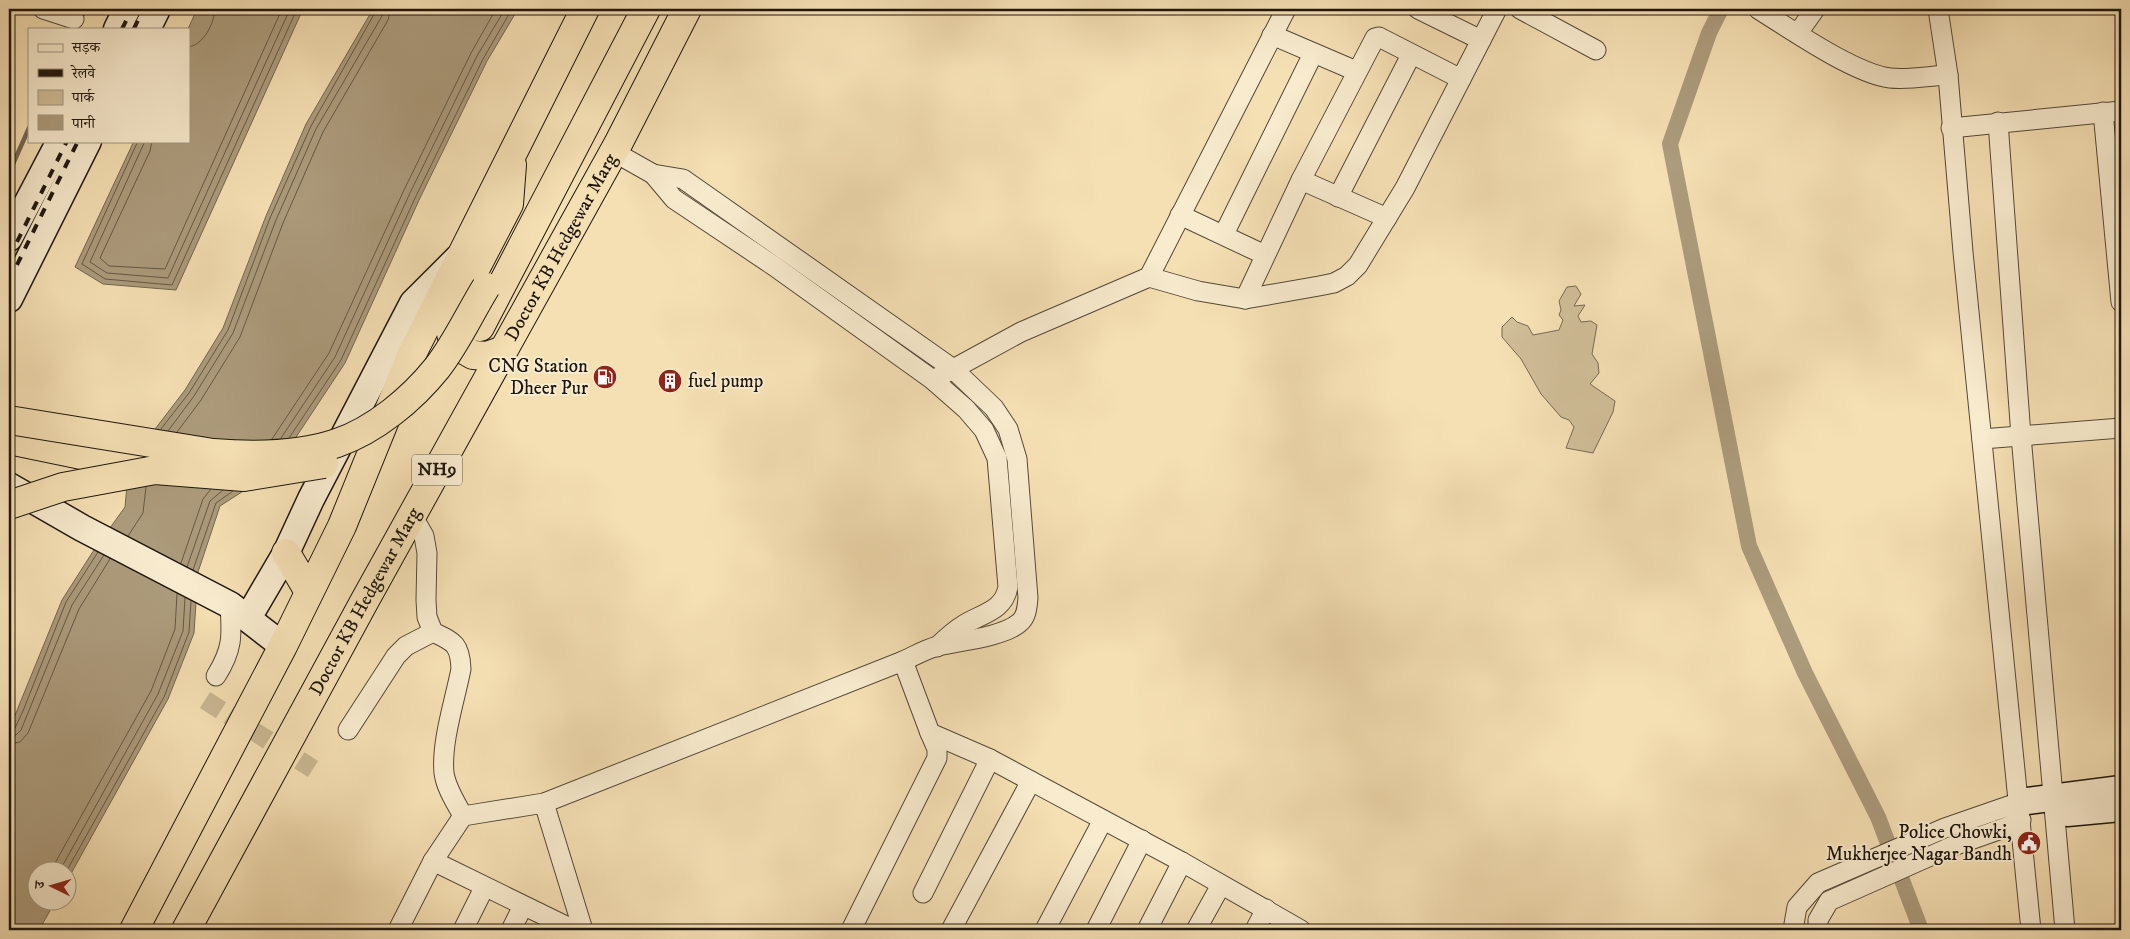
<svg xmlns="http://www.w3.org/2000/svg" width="2130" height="939" font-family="'IM FELL DW Pica','Noto Serif Devanagari',serif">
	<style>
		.green { fill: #d0be98; stroke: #776a53 }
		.water { fill: #ac9b7c; stroke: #736650 }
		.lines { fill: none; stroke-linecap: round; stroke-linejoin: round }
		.shore { stroke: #655845; stroke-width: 1 }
		.stream { stroke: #736650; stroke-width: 4.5 }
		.canal { stroke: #ac9b7c; stroke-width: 16 }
		.street-tunnel { stroke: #cab893; stroke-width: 19; stroke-dasharray: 19 9; stroke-linecap: butt }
		.street-casing { stroke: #544838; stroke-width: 21 }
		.secondary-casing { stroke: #1e160e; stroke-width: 29 }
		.highway-casing { stroke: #1e160e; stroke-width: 30 }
		.street { stroke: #f8ebce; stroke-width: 19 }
		.secondary { stroke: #f8ebce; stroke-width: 26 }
		.highway { stroke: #f5e0b4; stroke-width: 28 }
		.rail { stroke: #1e160e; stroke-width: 4; stroke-dasharray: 9 9; stroke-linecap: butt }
		.highway-bridge-casing { stroke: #1e160e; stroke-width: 30; stroke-linecap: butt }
		.highway-bridge { stroke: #f5e0b4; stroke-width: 28 }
		.labels { text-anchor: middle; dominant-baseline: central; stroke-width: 4; stroke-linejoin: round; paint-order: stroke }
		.shield { fill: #f8ebce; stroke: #5f5648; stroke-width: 1 }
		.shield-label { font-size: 18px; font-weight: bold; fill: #1e160e }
		.street-label { font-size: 19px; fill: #1e160e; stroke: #f8ebce }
		.poi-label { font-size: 19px; fill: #1e160e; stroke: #f8ebce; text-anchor: end }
	</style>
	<rect width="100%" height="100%" fill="#f5e0b4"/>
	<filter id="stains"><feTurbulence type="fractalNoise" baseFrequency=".004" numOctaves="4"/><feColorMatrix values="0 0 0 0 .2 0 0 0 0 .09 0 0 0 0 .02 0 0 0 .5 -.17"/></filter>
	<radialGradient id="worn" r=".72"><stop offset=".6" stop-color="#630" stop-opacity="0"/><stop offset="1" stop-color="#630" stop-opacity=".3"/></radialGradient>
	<!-- green -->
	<polygon class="green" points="1576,286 1581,294 1574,306 1585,305 1578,316 1581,322 1591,321 1597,325 1592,354 1598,363 1599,373 1590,384 1615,401 1613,412 1593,453 1566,448 1574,427 1569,420 1561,417 1541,394 1521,359 1502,337 1502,327 1512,317 1517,322 1528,326 1533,335 1559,330 1563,320 1559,315 1561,310 1559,301 1567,287"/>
	<!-- water -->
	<g class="water">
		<polygon points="197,9 303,9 176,290 103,284 75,267 134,141 189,141 188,29"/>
		<polygon points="373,9 518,9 487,61 420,198 345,363 273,472 220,506 198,572 194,633 168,699 68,879 68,872 38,872 38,902 55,902 39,930 9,930 9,730 62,600 92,553 125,507 129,463 185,390 223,328 266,216 306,124"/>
	</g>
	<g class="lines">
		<!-- shore -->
		<g class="shore">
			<path d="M189 47C204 44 214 24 215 9"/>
			<polyline points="138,141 82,264 105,279 172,285 297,9"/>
			<polyline points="145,141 90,262 107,273 168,278 290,9"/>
			<polyline points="152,141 150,151 100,258 109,266 165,269 282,9"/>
			<polyline points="161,429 189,393 228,330 270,218 311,126 377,9"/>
			<polyline points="168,431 194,396 233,333 276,220 316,129 382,16 383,9"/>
			<polyline points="177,432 201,400 240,337 283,223 323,132 388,20 391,9"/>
			<polyline points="281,438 335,357 410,193 477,56 505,9"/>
			<polyline points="289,438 341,360 416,196 483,59 512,9"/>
			<polyline points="272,439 329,353 404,190 471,53 496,9"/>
			<polyline points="128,536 143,513 146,487"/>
			<polyline points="181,563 203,499 211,489"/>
			<polyline points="187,567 210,501 223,490"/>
			<polyline points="193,570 216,503 233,491"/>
			<polyline points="9,730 15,728 23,711 66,602 98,552"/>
			<polyline points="9,737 16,735 21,730 72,605 104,555"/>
			<polyline points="9,744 20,742 28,733 79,609 110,559"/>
			<polyline points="50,872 151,691 175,629 177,594"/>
			<polyline points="59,872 158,694 183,631 185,598"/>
			<polyline points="66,872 164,697 189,632 191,601"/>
		</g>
		<!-- stream -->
		<g class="stream">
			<polyline points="76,29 85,9"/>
			<polyline points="9,173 29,128"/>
		</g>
		<!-- canal -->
		<polyline class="canal" points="1721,9 1709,33 1670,144 1749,546 1805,673 1878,817 1921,930"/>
		<!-- street-tunnel -->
		<polyline class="street-tunnel" points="205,700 313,769"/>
		<!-- street casing -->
		<g class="street-casing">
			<g id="street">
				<polyline points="43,9 74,19"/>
				<polyline points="1418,9 1481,40"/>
				<polyline points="1520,9 1596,50"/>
				<path d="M1758 9C1790 29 1855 74 1890 78 1909 80 1929 76 1948 75"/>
				<polyline points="1938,9 1948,75 1963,252 2031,930"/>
				<polyline points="1798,33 1815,9"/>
				<polyline points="1272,35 1356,71"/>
				<polyline points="2103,112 2121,302"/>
				<polyline points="1998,122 2021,436 2065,930"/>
				<polyline points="1951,128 2121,111"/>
				<path d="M614 152 653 174 683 179 952 368 994 408 1008 429 1017 459 1028 598C1027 607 1027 617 1019 623 1003 637 959 641 938 646 926 649 914 656 903 661"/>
				<path d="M653 174 674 199 774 266 933 380 966 409 984 430 997 458 1008 587C1004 610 984 613 965 624 955 630 946 638 937 647"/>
				<polyline points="1301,180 1375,38 1379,37 1461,79"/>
				<polyline points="1338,197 1411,55"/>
				<polyline points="1180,215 1265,255"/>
				<polyline points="1224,234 1313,54"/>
				<polyline points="1149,277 1286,9"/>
				<polyline points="1245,299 1301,180 1387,218"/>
				<polyline points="933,380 1021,332 1149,277 1198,291 1245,299 1319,286 1334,283 1347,276 1358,265 1405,188 1497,9"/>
				<polyline points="1982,439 2121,428"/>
				<path d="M412 515 424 536 427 553 426 600 427 617 433 632C454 642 460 644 461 669 455 700 441 742 444 773 446 788 456 803 463 816L544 803 903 661 930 733 990 759 1182 862 1301 930"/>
				<path d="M216 676C233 649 232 636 230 605"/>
				<polyline points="348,730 396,656 406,646 433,632"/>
				<polyline points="544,803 583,930"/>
				<polyline points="433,861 574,930"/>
				<polyline points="923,893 990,759"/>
				<polyline points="398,930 433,861 463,816"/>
				<polyline points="463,930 484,888"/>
				<polyline points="511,930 523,906"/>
				<polyline points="851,930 937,758 937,749 930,733"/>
				<polyline points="951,930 1031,781"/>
				<polyline points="1045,930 1103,820"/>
				<polyline points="1096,930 1142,840"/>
				<polyline points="1147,930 1182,862"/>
				<polyline points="1196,930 1221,885"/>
				<polyline points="1255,930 1266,909"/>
				<polyline points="1795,930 1794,924 1797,907 1818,883 1945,828 2020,802"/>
				<polyline points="1818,930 1818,920 1829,901 1953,846 2004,828 2021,820"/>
			</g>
		</g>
		<!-- secondary casing -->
		<g class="secondary-casing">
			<g id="secondary">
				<polyline points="117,29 127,9"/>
				<polyline points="147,29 157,9"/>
				<polyline points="9,238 60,141"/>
				<polyline points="9,299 88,141"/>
				<polyline points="9,486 82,528 230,605 283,646"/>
				<polyline points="248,618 286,553 311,499 413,303 458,258"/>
				<polyline points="2020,802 2121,789"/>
				<polyline points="2067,813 2121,808"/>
			</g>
		</g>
		<!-- highway casing -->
		<g class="highway-casing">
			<g id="highway">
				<polyline points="480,327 646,9"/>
				<polyline points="503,350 487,356 473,355 459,347 452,337 449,325 470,279 509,204 512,165"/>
				<polyline points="9,440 154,470"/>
				<polyline points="286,553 309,592"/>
				<polyline points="134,930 283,646 342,526 411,356 585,9"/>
				<path id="s1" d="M186 930 364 602 618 144 687 9"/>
			</g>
		</g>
		<!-- street -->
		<use href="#street" class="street"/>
		<!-- secondary -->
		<use href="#secondary" class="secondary"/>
		<!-- highway -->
		<use href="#highway" class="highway"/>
		<!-- rail -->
		<g class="rail">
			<polyline points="122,29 132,9"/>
			<polyline points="134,29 143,9"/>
			<polyline points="9,258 67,141"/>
			<polyline points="9,281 78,141"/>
		</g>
		<!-- highway-bridge casing -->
		<g class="highway-bridge-casing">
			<g id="highway-bridge">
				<path d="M9 420 213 453C252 456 300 456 337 443 375 430 412 399 437 368 456 344 470 313 486 287"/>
				<polyline points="9,505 63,487 155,470 244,477 324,464"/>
			</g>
		</g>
		<!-- highway-bridge -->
		<use href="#highway-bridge" class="highway-bridge"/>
	</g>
	<!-- icons -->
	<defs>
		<g id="fuel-disc" transform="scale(1.25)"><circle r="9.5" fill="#8f2418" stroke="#f8ebce"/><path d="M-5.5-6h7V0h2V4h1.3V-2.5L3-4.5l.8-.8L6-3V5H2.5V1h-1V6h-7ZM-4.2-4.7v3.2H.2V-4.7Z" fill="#fff"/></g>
		<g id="building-disc" transform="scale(1.25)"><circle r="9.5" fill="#8f2418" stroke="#f8ebce"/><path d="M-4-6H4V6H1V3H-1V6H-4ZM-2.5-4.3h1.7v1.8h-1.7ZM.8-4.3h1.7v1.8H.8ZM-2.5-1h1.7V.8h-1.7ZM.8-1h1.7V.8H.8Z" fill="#fff"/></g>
		<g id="civic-disc" transform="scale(1.25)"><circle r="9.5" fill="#8f2418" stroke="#f8ebce"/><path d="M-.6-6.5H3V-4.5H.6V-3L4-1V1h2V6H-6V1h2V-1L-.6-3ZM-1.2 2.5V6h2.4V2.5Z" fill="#fff"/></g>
	</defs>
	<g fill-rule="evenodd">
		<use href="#fuel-disc" x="605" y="377"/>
		<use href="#building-disc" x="670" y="381"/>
		<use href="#civic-disc" x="2029" y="843"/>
	</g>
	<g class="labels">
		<!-- shield labels -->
		<rect class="shield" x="412" y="454.5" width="50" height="31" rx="4"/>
		<g class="shield-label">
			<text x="437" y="470">NH9</text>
		</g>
		<!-- street labels -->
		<g class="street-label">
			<text stroke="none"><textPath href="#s1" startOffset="779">Doctor KB Hedgewar Marg</textPath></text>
			<text stroke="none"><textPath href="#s1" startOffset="374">Doctor KB Hedgewar Marg</textPath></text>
		</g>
		<!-- poi labels -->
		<g class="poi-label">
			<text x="588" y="366">CNG Station<tspan x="588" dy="22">Dheer Pur</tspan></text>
			<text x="688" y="381" text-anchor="start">fuel pump</text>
			<text x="2012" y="832">Police Chowki,<tspan x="2012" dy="22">Mukherjee Nagar Bandh</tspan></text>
		</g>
	</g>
	<!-- margin -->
	<rect width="2130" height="939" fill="none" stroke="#f5e0b4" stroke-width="30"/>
	<rect x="10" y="10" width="2110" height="919" fill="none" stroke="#1e160e" stroke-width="2.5"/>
	<rect x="15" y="15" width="2100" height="909" fill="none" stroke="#1e160e"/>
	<!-- legend -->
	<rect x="28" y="28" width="162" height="115" fill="#f8ebce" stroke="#a19681"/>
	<rect x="38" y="44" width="25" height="8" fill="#f8ebce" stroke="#a19681"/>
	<text x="72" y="52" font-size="15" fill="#1e160e">सड़क</text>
	<rect x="38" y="69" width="25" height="8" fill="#1e160e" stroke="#a19681"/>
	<text x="72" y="78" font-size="15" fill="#1e160e">रेलवे</text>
	<rect x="38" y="90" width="25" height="15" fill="#d0be98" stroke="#a19681"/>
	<text x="72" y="102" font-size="15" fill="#1e160e">पार्क</text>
	<rect x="38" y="115" width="25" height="15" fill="#ac9b7c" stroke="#a19681"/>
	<text x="72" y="128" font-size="15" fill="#1e160e">पानी</text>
	<!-- north arrow -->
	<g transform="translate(52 886) rotate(275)"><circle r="24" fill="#f8ebce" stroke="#a19681"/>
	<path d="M0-4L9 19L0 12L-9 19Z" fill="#8f2418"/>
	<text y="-8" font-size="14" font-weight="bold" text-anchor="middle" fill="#1e160e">उ</text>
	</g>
	<rect width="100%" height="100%" filter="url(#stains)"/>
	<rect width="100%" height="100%" fill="url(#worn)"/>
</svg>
